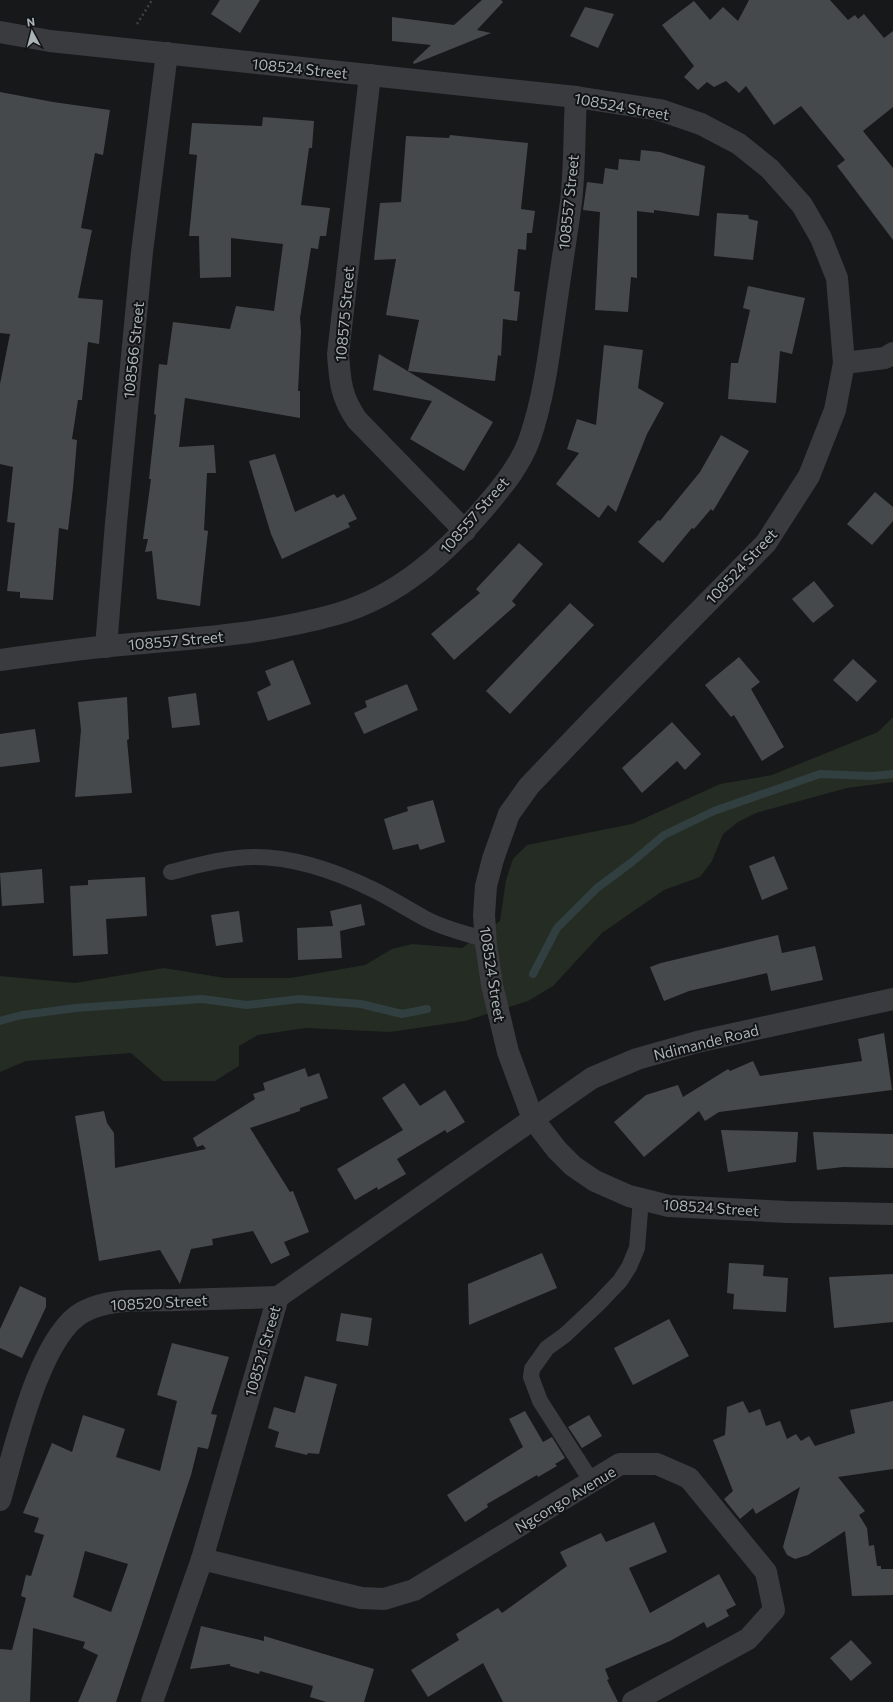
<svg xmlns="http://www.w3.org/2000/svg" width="893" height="1702" font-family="Commissioner,sans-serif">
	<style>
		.green { fill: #252c24 }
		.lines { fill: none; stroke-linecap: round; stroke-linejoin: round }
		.stream { stroke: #313f41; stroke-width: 8 }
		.building { fill: #46494c; fill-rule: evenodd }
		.path { stroke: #3f4245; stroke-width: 2.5; stroke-dasharray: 2 3; stroke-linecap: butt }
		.service { stroke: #393b3e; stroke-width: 16 }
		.minor { stroke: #393b3e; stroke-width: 22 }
		.labels { text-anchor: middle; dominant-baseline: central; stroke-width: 4; stroke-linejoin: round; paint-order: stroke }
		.street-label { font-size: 15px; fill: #aab3b8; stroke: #121314 }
	</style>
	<rect width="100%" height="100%" fill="#171819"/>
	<!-- green -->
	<polygon class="green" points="893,717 893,782 847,788 756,813 738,822 723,834 712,861 700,877 664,890 602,933 553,986 528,1001 465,1021 390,1032 306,1028 258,1035 239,1046 239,1066 215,1081 163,1081 131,1053 26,1061 0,1072 0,976 75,983 164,968 225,978 290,978 365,965 392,949 412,944 462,948 500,921 506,880 513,859 527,845 632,824 720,784 772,775 878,732"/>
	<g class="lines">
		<!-- stream -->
		<g class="stream">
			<polyline points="533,974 557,928 597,888 632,862 664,835 714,811 820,774 872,776 893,774"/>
			<polyline points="0,1021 22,1015 76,1008 202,999 247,1005 299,999 361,1004 402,1014 427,1009"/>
		</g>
	</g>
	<!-- building -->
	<g class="building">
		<polygon points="220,0 260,0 240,33 211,14"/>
		<polygon points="482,0 501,0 503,2 477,30 491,33 414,64 413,62 431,45 392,41 392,17 454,25"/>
		<polygon points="749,0 830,0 848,20 855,15 858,19 864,14 884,38 893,31 893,107 863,131 893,168 893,240 837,166 845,160 801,106 774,125 746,86 739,93 726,81 714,87 707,82 698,90 684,77 694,66 662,25 694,1 710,20 723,7 738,21"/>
		<polygon points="585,7 614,14 598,48 570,36"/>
		<polygon points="0,92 53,102 110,110 103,155 95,153 81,228 92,230 78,298 103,300 99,344 88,342 82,400 78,400 72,439 77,440 73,488 68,530 59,528 53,600 20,598 20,592 7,591 15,523 7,522 13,467 0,464 0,384 10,334 0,333"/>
		<polygon points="263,117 314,121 312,148 309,148 301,205 330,208 326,236 320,236 318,249 311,248 300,318 301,331 298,391 300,391 300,418 185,398 179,447 214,445 216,473 207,473 204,530 208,531 200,606 157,599 152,551 145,552 148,539 143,539 151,479 149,479 156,415 154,414 159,364 167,365 173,322 230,329 236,306 274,311 283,244 231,238 231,277 200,278 199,236 189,236 197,155 189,154 192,123 262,126"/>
		<polygon points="450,135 528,143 521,209 535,211 532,233 527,233 526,250 518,249 514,291 520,292 517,321 503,319 501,356 498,355 495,381 408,371 419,320 386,315 396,259 374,260 380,203 401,202 406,136 449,138"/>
		<polygon points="641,150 660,152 705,166 699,216 654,210 654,213 637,211 637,278 631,277 628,312 595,310 600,212 583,210 587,182 603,184 605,168 618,170 619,159 640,161"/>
		<polygon points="717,213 748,215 749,219 758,221 753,260 714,256"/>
		<polygon points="748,286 805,298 792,354 780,351 776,403 728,399 731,363 738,363 750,310 743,308"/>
		<polygon points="604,345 643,350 638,388 664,403 647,434 616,512 608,505 599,518 556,484 579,453 567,449 577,419 596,425"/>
		<polygon points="379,354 493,422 464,471 410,439 432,401 373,390"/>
		<polygon points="721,435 749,451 713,511 711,509 694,529 692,528 663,563 638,542 658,520 660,521 700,472"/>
		<polygon points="275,454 295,512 334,494 337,498 344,494 357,519 348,523 350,527 282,559 271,534 249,461"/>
		<polygon points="875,492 893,507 893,521 872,545 847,524"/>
		<polygon points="519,543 543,564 512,601 516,605 454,660 431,634 480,593 476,589"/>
		<polygon points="814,581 834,606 813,623 792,599"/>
		<polygon points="570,603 594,625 510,714 486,691"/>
		<polygon points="739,657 760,682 751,689 784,747 762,761 734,715 731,717 705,685"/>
		<polygon points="853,659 877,681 857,702 833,680"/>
		<polygon points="293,660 311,704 268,721 257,692 271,685 265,671"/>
		<polygon points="407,684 418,710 364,734 354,713 367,707 365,701"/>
		<polygon points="196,693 200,725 172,728 168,697"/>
		<polygon points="127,697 129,739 127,740 132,793 75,797 81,730 78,702"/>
		<polygon points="672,722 701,754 685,770 677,761 642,793 622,768"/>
		<polygon points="35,729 40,762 0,767 0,734"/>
		<polygon points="433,800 445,842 420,850 418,844 393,850 384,819 408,811 407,807"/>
		<polygon points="774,856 788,889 762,900 749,866"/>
		<polygon points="42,869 44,903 2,906 0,873"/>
		<polygon points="145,877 147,916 106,919 108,954 73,956 70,886 88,885 88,880"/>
		<polygon points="361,904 365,925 340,931 342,958 298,960 297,928 333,926 330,911"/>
		<polygon points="239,911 243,942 216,946 211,915"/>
		<polygon points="778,935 782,953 815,946 823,980 771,991 767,973 689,991 664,1001 650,967 661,963"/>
		<polygon points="884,1033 892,1090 719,1112 705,1121 699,1111 644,1157 614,1122 646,1095 678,1085 683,1097 728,1069 730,1071 753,1061 760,1076 862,1061 858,1039"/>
		<polygon points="305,1068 308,1077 319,1073 328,1098 300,1108 300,1111 250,1128 290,1192 293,1191 309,1232 284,1242 290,1255 271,1264 253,1231 212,1239 213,1245 191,1249 180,1284 160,1250 99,1261 75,1116 104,1111 107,1123 114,1133 115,1168 206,1149 203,1145 197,1147 193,1138 255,1099 253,1094 265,1090 263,1083"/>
		<polygon points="404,1083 420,1106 445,1090 465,1122 447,1133 445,1130 397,1159 406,1174 378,1190 377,1187 355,1200 337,1169 403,1130 382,1098"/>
		<polygon points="721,1130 798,1132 796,1162 728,1172"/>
		<polygon points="813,1132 893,1134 893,1168 843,1167 817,1170"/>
		<polygon points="542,1253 557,1288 469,1325 468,1284"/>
		<polygon points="729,1263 764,1265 763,1276 788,1278 786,1312 733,1309 734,1294 727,1293"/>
		<polygon points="893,1274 893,1322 834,1328 829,1277"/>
		<polygon points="20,1286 46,1298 46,1307 22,1358 0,1348 0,1329"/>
		<polygon points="341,1313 372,1318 368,1346 336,1341"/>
		<polygon points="669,1319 689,1356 633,1385 614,1348"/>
		<path d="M172 1343 229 1357 211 1414 217 1415 208 1449 198 1447 191 1475 116 1702H78L98 1655 83 1648 85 1642 33 1628 30 1702H0V1649L12 1650 26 1598 21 1596 26 1575 31 1576 44 1535 34 1532 39 1518 23 1513 52 1443 72 1452 83 1415 125 1429 116 1457 160 1471 177 1401 157 1395ZM85 1551 128 1564 111 1612 73 1597Z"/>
		<polygon points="305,1376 337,1384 319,1454 308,1453 307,1455 275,1447 279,1432 268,1428 274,1407 295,1413"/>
		<polygon points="743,1401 749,1413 760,1409 766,1426 780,1421 787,1439 796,1434 801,1441 809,1436 815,1446 855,1433 850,1410 893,1401 893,1469 838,1477 865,1511 859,1515 867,1528 869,1546 874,1545 877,1566 881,1566 881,1569 893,1569 893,1595 852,1596 845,1531 808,1555 795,1559 787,1555 783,1547 784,1543 800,1487 756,1514 753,1508 740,1519 724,1499 733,1491 713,1440 725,1435 727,1407"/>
		<polygon points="525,1411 543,1442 552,1437 565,1458 555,1464 557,1466 538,1477 537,1475 487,1504 488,1507 465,1522 447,1495 523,1447 509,1419"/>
		<polygon points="589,1415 602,1436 582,1448 568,1427"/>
		<polygon points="654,1522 667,1552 629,1568 650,1613 719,1574 736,1605 726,1610 729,1616 707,1628 704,1622 670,1641 605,1669 609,1679 607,1680 618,1702 503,1702 483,1663 428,1697 411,1670 459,1640 456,1634 498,1608 502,1613 567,1566 560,1552 601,1533 606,1542"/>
		<polygon points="201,1626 264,1641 264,1636 374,1669 364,1702 326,1702 310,1697 313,1686 260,1671 259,1674 230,1666 230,1664 190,1669"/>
		<polygon points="851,1640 872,1663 851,1681 830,1658"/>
	</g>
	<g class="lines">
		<!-- path -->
		<polyline class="path" points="137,24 152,0"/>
		<!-- service -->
		<g class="service">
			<path d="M171 872C199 865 227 857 255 857 294 857 337 872 372 889 391 898 409 910 428 920 446 929 466 934 485 939"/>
			<polyline points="592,1482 540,1401 531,1377 532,1369 547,1348 565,1335 598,1304 620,1281 629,1267 637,1248 641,1199"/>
		</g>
		<!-- minor -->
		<g class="minor">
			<polyline points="0,32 50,41 576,97 660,110 701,124 739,144 770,169 802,205 821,238 837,278 844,363 835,410 809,476 766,543 595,717 529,786 509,814 493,859 486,886 484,915 486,944 492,985 508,1052 533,1119 557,1150 573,1166 595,1181 629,1196 669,1206 787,1212 893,1214"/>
			<path d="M370 75 338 354C340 382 341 397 357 420L465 531"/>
			<polyline points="844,363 885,358 893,353"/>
			<polyline points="106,647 116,523 142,252 167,53"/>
			<path d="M0 660C36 655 73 650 109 646 186 639 263 635 337 614 399 596 445 554 486 506 503 486 521 464 530 438 544 397 549 354 555 312 560 275 566 239 571 202 575 168 574 132 576 97"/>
			<path d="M0 1500C14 1452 39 1336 83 1312 110 1297 147 1301 178 1300 211 1299 244 1298 278 1297"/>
			<polyline points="202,1559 361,1598 384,1599 414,1590 620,1464 657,1464 689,1478 766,1572 774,1610 748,1639 633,1702"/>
			<polyline points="152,1702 202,1559 278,1297 592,1078 637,1059 697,1042 893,999"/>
		</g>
	</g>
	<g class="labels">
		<!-- street labels -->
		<g class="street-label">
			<text transform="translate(300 68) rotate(6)">108524 Street</text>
			<text transform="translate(622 106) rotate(10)">108524 Street</text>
			<text transform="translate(568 202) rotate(-84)">108557 Street</text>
			<text transform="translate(344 314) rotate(-85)">108575 Street</text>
			<text transform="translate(133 350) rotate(-84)">108566 Street</text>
			<text transform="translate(474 515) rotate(-49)">108557 Street</text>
			<text transform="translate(741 566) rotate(-47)">108524 Street</text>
			<text transform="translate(176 640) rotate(-5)">108557 Street</text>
			<text transform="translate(493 974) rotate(81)">108524 Street</text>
			<text transform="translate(706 1042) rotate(-14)">Ndimande Road</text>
			<text transform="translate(711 1207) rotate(4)">108524 Street</text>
			<text transform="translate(159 1302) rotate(-3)">108520 Street</text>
			<text transform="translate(262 1351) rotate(-74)">108521 Street</text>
			<text transform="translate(565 1499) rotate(-31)">Ngcongo Avenue</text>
		</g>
	</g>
	<!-- north arrow -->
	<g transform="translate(32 32) rotate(353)" stroke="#121314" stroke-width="3" paint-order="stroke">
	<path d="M0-3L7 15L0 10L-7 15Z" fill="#aab3b8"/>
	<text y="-6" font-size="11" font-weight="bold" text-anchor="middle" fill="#aab3b8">N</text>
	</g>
</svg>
